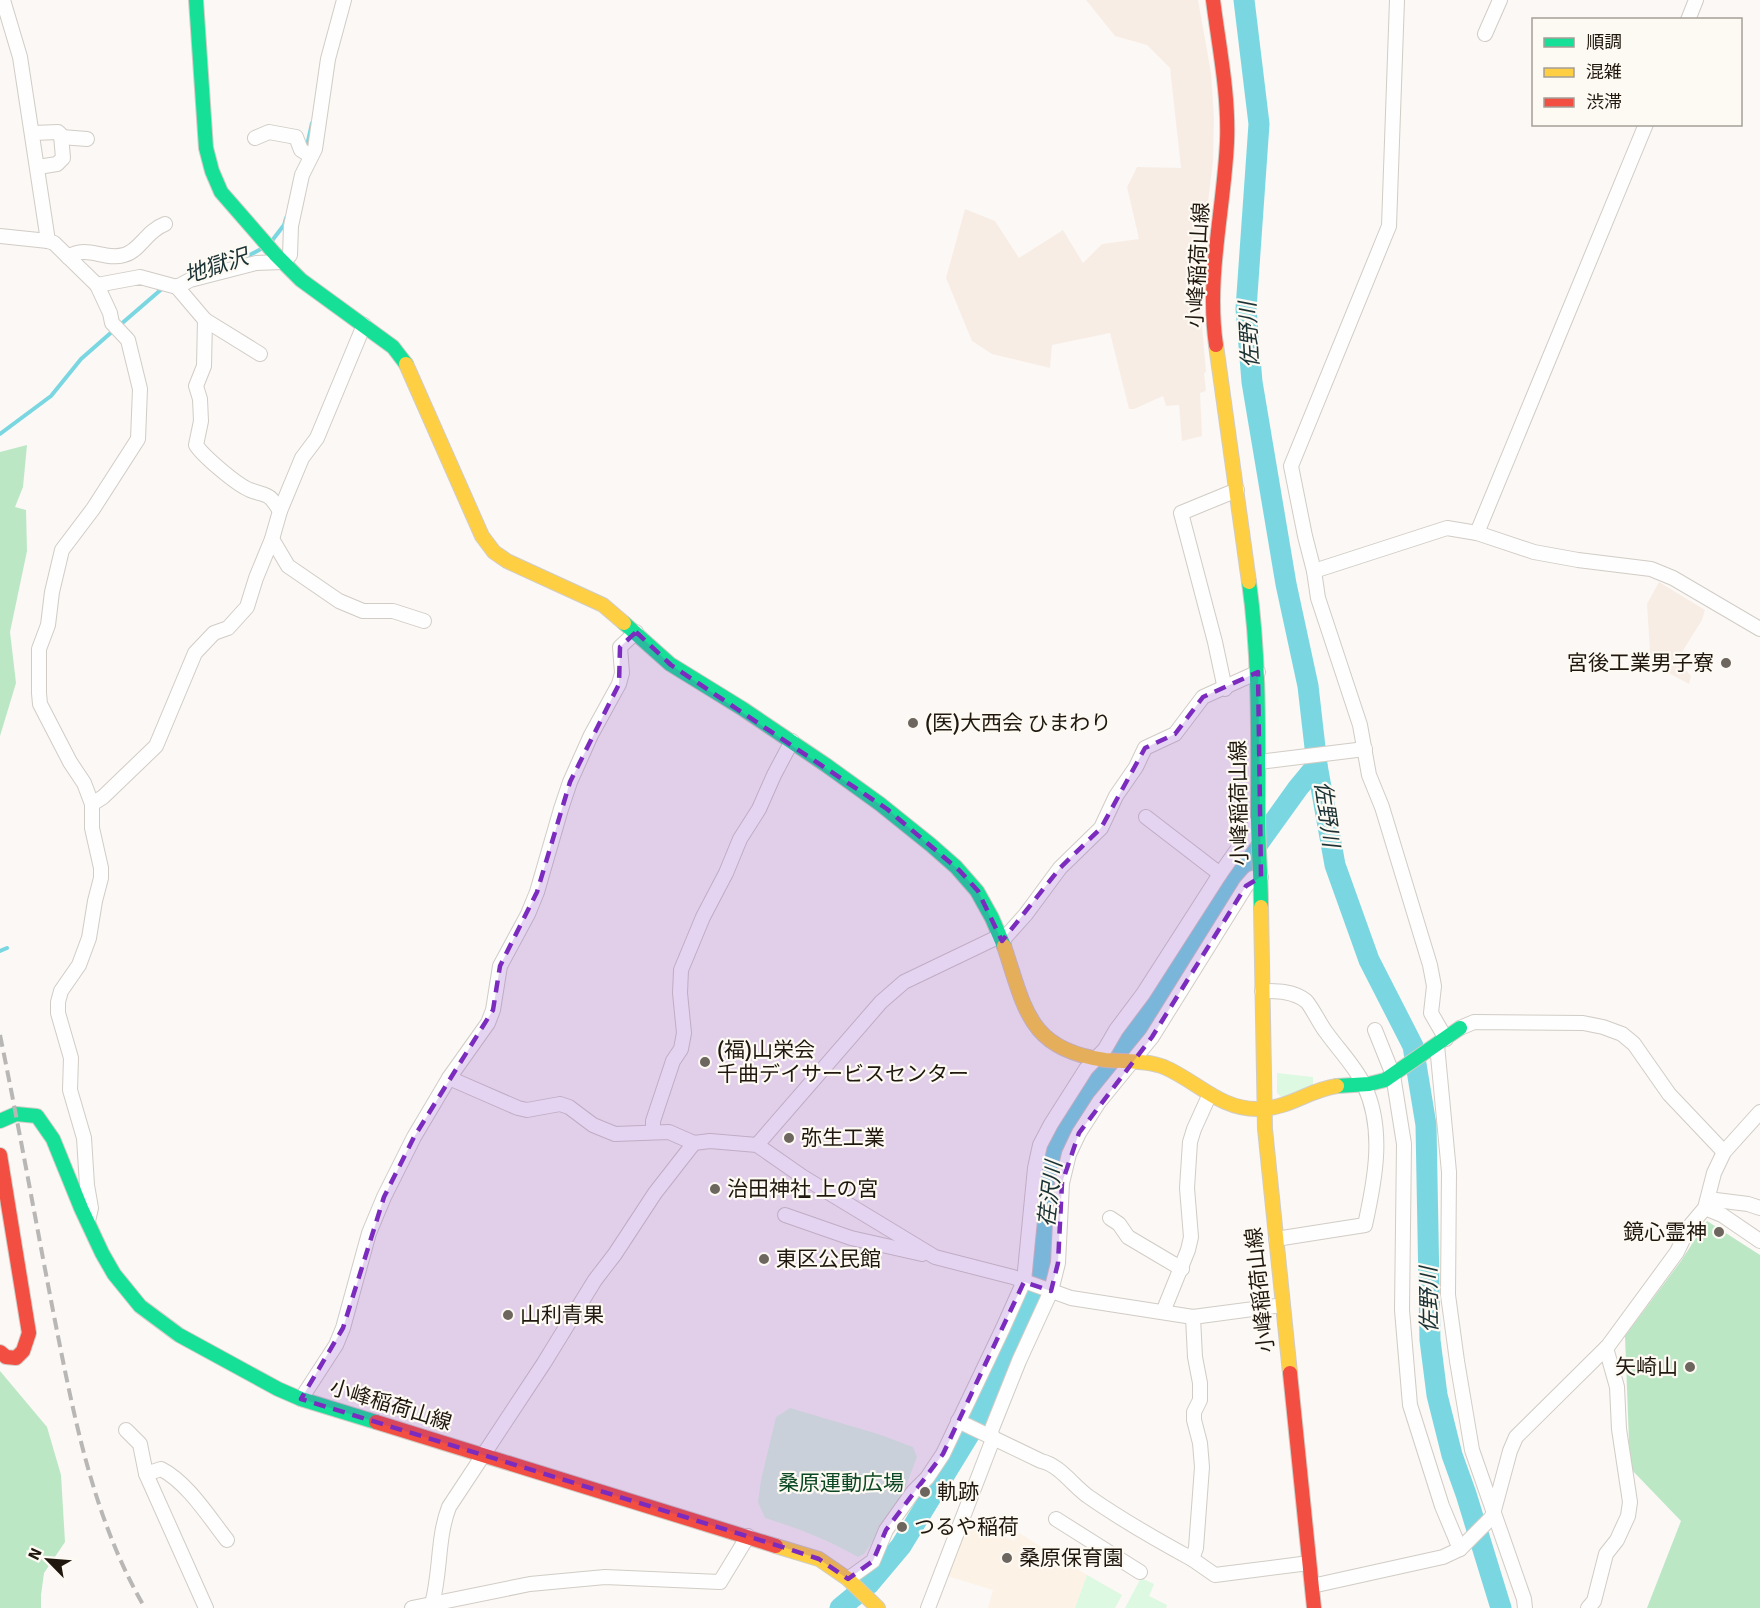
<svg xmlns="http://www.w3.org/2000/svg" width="1760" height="1608" font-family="Signika,'Noto Sans JP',sans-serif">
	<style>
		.industrial { fill: #f8ede5 }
		.built { fill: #fdf2e6 }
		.green { fill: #ddf9e1 }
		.forest { fill: #bce7c5 }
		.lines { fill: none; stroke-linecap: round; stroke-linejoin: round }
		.stream { stroke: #7ad7e1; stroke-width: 4 }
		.river { stroke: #7ad7e1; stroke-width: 21 }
		.street-casing { stroke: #d1ccc5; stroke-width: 16 }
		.fast-casing { stroke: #d1ccc5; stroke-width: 16 }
		.slow-casing { stroke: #d1ccc5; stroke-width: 16 }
		.jam-casing { stroke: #d1ccc5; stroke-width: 16 }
		.street { stroke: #fefefe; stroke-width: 14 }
		.fast { stroke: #16e098; stroke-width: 14 }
		.slow { stroke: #ffcf43; stroke-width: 14 }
		.jam { stroke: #f24e42; stroke-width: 14 }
		.rail { stroke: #b9b7b6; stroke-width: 4; stroke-dasharray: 12 6; stroke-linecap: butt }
		.marked { fill: #7b2cbf; fill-opacity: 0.2; stroke: #7b2cbf; stroke-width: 4.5; stroke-dasharray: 12 8; stroke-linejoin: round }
		.poi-dot { fill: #6d665f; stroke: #fdf9f3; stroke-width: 2 }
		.labels { text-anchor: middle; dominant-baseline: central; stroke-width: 4.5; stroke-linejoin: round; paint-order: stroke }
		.street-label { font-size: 21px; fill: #20180e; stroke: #fdf9f3 }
		.poi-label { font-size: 21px; fill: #20180e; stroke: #fdf9f3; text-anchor: start }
		.park-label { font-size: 21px; fill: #0b4823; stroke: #fdf9f3 }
		.water-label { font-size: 22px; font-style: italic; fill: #1b3235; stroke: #fdf9f3 }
	</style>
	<rect width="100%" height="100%" fill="#fbf8f5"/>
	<!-- industrial -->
	<g class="industrial">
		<polygon points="1086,0 1198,0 1211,73 1214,118 1213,162 1198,281 1206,372 1204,373 1206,391 1200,393 1202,436 1182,441 1179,405 1166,406 1163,396 1134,409 1129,409 1110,333 1052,345 1050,368 992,354 972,341 946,278 965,209 995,221 1019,258 1063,230 1083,263 1102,244 1139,239 1127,187 1137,167 1181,168 1170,68 1147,45 1115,36"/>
		<polygon points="1659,582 1705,610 1702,620 1677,660 1691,676 1689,684 1656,666 1650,652 1647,604"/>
	</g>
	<!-- built -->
	<polygon class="built" points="969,1520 1014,1541 1019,1533 1087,1575 1075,1608 988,1608 993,1590 947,1576"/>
	<!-- green -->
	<g class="green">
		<polygon points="1277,1073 1313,1077 1313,1086 1284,1099 1277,1093"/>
		<path d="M790 1408 878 1434 913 1447 917 1457 899 1504 864 1554 858 1557C828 1540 798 1528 765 1518L758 1502 761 1480 776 1417Z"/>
		<polygon points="926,1484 931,1487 912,1519 904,1514"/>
		<polygon points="1087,1575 1122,1595 1115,1608 1075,1608"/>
		<polygon points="1141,1578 1154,1584 1149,1596 1167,1605 1166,1608 1125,1608"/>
	</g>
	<!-- forest -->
	<g class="forest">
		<polygon points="27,445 23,487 15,507 26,510 27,551 10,632 16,683 0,736 0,452"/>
		<polygon points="1707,1221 1760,1255 1760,1608 1647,1608 1681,1521 1630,1468 1625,1336 1681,1261"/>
		<polygon points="0,1371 47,1427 61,1475 65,1542 44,1573 41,1595 41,1608 0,1608"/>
	</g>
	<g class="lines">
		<!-- stream -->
		<g class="stream">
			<polyline points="306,150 312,123"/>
			<polyline points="271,242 284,225 286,218"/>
			<polyline points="238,261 263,248"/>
			<polyline points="198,271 213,267"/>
			<polyline points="120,325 164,287"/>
			<polyline points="0,434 51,396 81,359 114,330"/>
			<polyline points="0,951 7,948"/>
		</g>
		<!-- river -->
		<g class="river">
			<polyline points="1244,0 1259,124 1246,309 1252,382 1286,584 1308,686 1317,765 1335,865 1369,960 1413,1046 1426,1125 1430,1340 1437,1395 1452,1455 1466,1494 1501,1608"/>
			<polyline points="840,1608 869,1584 901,1546 978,1420 1034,1298 1041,1275 1050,1169 1060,1138 1077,1108 1102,1075 1125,1049 1252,852 1298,788 1317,765"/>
		</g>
		<!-- street casing -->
		<g class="street-casing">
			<g id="street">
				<polyline points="3,0 20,57 48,241"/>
				<polyline points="1397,0 1389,226 1291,466 1305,536 1314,571 1318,598 1360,725 1369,775 1382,807 1430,965 1434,986 1431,1013 1446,1039"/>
				<polyline points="1688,20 1696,0"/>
				<polyline points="1485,34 1500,0"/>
				<polyline points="33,133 58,132 61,135 63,158 57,164 38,167"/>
				<polyline points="61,137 87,139"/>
				<polyline points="255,138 269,132 296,137 301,150 311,156"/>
				<polyline points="0,236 48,241 54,243 97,285 140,277 177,287 190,280 256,263 283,262 290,255 291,226 302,175 315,149 328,59 344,0"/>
				<path d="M68 257C87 244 104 261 124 255 140 251 146 231 165 224"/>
				<path d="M177 287 205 320 204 366 196 386 200 399 201 421 196 445C203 456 237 485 250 490 269 497 268 492 280 511"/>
				<polyline points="205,320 260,354"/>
				<polyline points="1477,533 1646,124"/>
				<polyline points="272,539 288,566 339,601 363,611 393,611 424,621"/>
				<polyline points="1314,571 1447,528 1477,533 1534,552 1578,560 1651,569 1673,578 1760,629"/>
				<polyline points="1225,689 1215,642 1181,513 1237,490"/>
				<polyline points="1259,762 1365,749"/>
				<polyline points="92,804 103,797 156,746 195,653 214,633 228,628 247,607 256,578 272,539 280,511 302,458 317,438 364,325"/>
				<polyline points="1146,817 1220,874"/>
				<polyline points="1002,941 1026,914 1060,868 1101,828 1116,796 1136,767 1145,748 1175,734 1203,697 1258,672"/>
				<path d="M1262 991C1277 991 1294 991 1306 1001 1310 1004 1321 1026 1326 1032 1338 1049 1355 1066 1364 1085 1385 1129 1375 1180 1365 1225L1276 1239"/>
				<polyline points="1460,1028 1474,1022 1583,1023 1603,1027 1622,1034 1634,1044 1669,1094 1724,1152"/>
				<polyline points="1375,1030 1393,1075 1404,1144 1402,1310 1410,1405 1442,1506 1460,1549"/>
				<polyline points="1437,1045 1449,1172 1448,1295 1457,1361 1472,1450 1524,1599 1525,1608"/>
				<polyline points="449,1078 518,1108 527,1110 560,1104 569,1107 593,1125 615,1134 669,1132 694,1143 710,1141 757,1145 803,1177 935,1257 1013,1277 1071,1298 1193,1317 1283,1305"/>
				<polyline points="653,1131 653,1121 673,1061 681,1049 684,1033 680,993 681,970 703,917 726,873 740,839 759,809 774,775 792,741"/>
				<polyline points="757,1145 881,1002 904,982 1000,936"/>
				<polyline points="1708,1199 1748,1204 1760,1208"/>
				<polyline points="1705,1208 1722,1215 1760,1241"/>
				<polyline points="785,1215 851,1238 922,1254"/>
				<polyline points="1110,1218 1119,1224 1128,1237 1182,1269"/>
				<polyline points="88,1221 91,1208 87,1185 84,1138 70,1090 71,1058 58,1013 58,1002 61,991 79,965 89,938 95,901 101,878 101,868 92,828 92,804 84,783 70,762 40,704 39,693 39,649 48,625 52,592 62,550 93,509 138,439 140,389 128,340 112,323 110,313 97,285"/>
				<polyline points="1163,1312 1188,1250 1191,1237 1187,1188 1190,1142 1194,1129 1209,1096"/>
				<polyline points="1193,1317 1195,1357 1200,1383 1200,1400 1194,1412 1194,1420 1200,1443 1202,1467 1196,1548 1192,1559 1215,1575 1309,1563"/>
				<polyline points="301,1399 336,1345 343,1328 369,1233 384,1197 414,1137 449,1078 488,1023 493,1010 500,966 528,914 537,892 561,809 570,782 591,735 619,684 622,673 620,647 636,632"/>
				<path d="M958 1421 1041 1461C1060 1465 1073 1486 1089 1497 1122 1520 1157 1540 1192 1559"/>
				<path d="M126 1430 140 1444 146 1474 161 1469C187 1482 209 1517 227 1540"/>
				<polyline points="146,1474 206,1608"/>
				<polyline points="1056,1519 1140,1572"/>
				<polyline points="848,1579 873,1561 886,1530 913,1492 927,1478 943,1454 1003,1328 1024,1281 1035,1168 1040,1145 1051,1124 1086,1069 1105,1049 1116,1030 1143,994 1220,874 1258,820"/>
				<polyline points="1312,1586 1443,1557 1460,1549 1491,1518 1493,1514 1510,1451 1516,1437 1608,1346 1677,1252 1689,1227 1705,1208 1714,1173 1724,1152 1760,1112"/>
				<path d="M432 1604C441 1572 437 1538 449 1507L544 1363 595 1280 615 1254 655 1193 694 1143"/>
				<polyline points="412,1608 530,1584 605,1577 720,1582 748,1536"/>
				<polyline points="928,1608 993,1439 991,1431 1019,1361 1051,1291 1058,1263 1062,1183 1069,1154 1079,1133 1099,1102 1152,1037 1246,886 1253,878 1261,877"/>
				<polyline points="1588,1608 1594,1601 1606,1554 1617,1540 1628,1516 1630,1502 1619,1429 1617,1387 1606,1348"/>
			</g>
		</g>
		<!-- fast casing -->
		<g class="fast-casing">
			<g id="fast">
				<polyline points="196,0 206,148 212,171 221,192 275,254 301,280 393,347 406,364"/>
				<path d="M1249 582C1260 660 1258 738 1258 816 1258 846 1261 877 1261 907"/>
				<polyline points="624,623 670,664 743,709 826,765 880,804 931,845 956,867 977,891 992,918 1004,946"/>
				<polyline points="1337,1086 1369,1084 1385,1080 1460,1028"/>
				<polyline points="0,1121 16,1114 37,1116 53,1139 81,1208 102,1253 114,1274 140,1306 179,1335 278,1389 301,1399 376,1422"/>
			</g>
		</g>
		<!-- slow casing -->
		<g class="slow-casing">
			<g id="slow">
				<polyline points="1216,345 1249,582"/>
				<polyline points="406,364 482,536 494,552 507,561 603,605 624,623"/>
				<polyline points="1261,907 1265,1129 1290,1373"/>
				<path d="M1004 946C1025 1008 1028 1050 1105 1060 1124 1062 1146 1060 1164 1067 1197 1081 1220 1110 1259 1109 1291 1108 1308 1090 1337 1086"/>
				<polyline points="776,1546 819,1559 848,1579 878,1608"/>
			</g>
		</g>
		<!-- jam casing -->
		<g class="jam-casing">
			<g id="jam">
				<path d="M1213 0C1219 47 1229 95 1227 142 1224 209 1206 278 1216 345"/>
				<polyline points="0,1155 29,1333 23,1351 16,1358 6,1357 0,1352"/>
				<polyline points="1290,1373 1314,1608"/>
				<polyline points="376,1422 776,1546"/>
			</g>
		</g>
		<!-- street -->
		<use href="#street" class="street"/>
		<!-- fast -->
		<use href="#fast" class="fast"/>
		<!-- slow -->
		<use href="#slow" class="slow"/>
		<!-- jam -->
		<use href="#jam" class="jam"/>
		<!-- rail -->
		<path class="rail" d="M0 1035C20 1132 37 1229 56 1326 75 1422 95 1523 145 1608"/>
	</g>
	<!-- marked area -->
	<path class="marked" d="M636 632 671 665 887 809 959 870 978 891 1002 941 1060 868 1101 828 1145 748 1175 734 1203 697 1258 672 1261 877 1246 886 1152 1037 1079 1133 1062 1183 1058 1263 1051 1291 1024 1282 943 1454 886 1530 873 1561 848 1579 819 1559 789 1549 301 1399 343 1328 384 1197 414 1137 493 1010 500 966 537 892 570 782 619 684 620 647Z"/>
	<!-- markers -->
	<g class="poi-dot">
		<circle cx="1726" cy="663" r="6"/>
		<circle cx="913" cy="723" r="6"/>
		<circle cx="705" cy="1062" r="6"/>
		<circle cx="789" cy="1138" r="6"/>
		<circle cx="715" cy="1189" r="6"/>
		<circle cx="1719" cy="1232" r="6"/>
		<circle cx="764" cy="1259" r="6"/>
		<circle cx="508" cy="1315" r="6"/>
		<circle cx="1690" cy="1367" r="6"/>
		<circle cx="925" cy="1492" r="6"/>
		<circle cx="902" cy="1527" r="6"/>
		<circle cx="1007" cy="1558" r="6"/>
	</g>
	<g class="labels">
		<!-- street labels -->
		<g class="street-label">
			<text transform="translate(1198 265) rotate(-87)">小峰稲荷山線</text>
			<text transform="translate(1239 803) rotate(-91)">小峰稲荷山線</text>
			<text transform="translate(1260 1290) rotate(-96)">小峰稲荷山線</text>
			<text transform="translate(391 1405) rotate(17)">小峰稲荷山線</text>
		</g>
		<!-- poi labels -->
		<g class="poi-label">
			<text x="1714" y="663" text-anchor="end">宮後工業男子寮</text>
			<text x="925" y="723">(医)大西会 ひまわり</text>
			<text x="717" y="1050">(福)山栄会<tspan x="717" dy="24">千曲デイサービスセンター</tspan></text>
			<text x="801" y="1138">弥生工業</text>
			<text x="727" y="1189">治田神社 上の宮</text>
			<text x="1707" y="1232" text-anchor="end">鏡心霊神</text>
			<text x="776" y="1259">東区公民館</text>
			<text x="520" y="1315">山利青果</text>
			<text x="1678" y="1367" text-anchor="end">矢崎山</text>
			<text x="937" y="1492">軌跡</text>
			<text x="914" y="1527">つるや稲荷</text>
			<text x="1019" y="1558">桑原保育園</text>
		</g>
		<!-- park labels -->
		<g class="park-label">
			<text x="841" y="1483">桑原運動広場</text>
		</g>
		<!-- water labels -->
		<g class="water-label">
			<text transform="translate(216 266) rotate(-18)">地獄沢</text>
			<text transform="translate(1249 335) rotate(-93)">佐野川</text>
			<text transform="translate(1327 814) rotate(82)">佐野川</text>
			<text transform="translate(1050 1194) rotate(-83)">荏沢川</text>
			<text transform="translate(1429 1300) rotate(-91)">佐野川</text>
		</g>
	</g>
	<!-- legend -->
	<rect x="1532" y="18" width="210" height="108" fill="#fdf9f3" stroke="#a59f97" stroke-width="1.5"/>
	<rect x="1544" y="38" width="30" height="9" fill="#16e098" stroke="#a59f97" stroke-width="1.5"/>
	<text x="1586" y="48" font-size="18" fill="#20180e">順調</text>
	<rect x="1544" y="68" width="30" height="9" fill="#ffcf43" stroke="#a59f97" stroke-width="1.5"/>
	<text x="1586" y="78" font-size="18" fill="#20180e">混雑</text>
	<rect x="1544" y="98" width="30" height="9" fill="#f24e42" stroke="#a59f97" stroke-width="1.5"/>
	<text x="1586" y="108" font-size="18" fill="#20180e">渋滞</text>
	<!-- north arrow -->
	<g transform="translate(48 1560) rotate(295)" stroke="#fdf9f3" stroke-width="4.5" paint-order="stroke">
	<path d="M0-4.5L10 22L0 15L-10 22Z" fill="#20180e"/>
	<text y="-9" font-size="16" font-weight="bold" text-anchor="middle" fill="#20180e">N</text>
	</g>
</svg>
